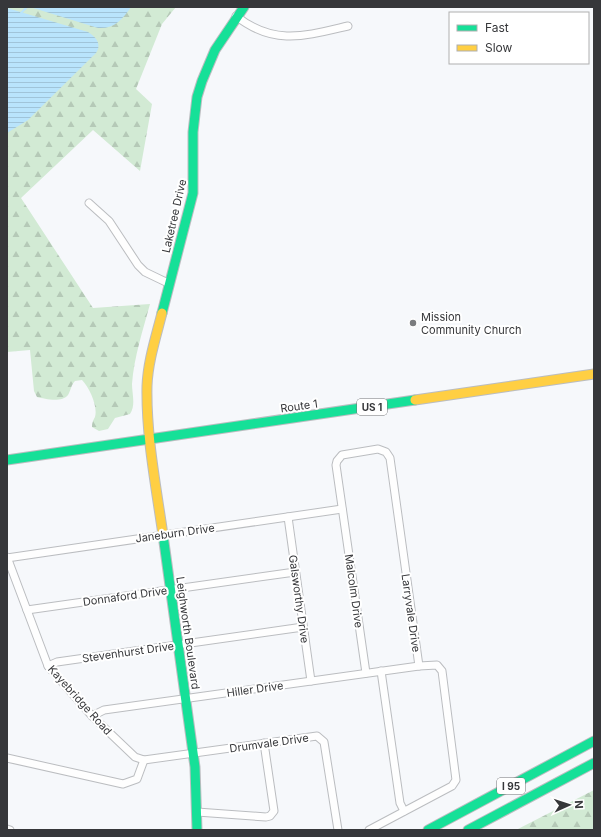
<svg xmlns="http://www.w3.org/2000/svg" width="601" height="837" font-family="Inter,sans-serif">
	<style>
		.forest { fill: url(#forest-firs) }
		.water { fill: url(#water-rules) }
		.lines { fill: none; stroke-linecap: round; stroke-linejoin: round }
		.stream { stroke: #b9e4fc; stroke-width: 2 }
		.street-casing { stroke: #bbbdc0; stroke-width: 9 }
		.fast-casing { stroke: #bbbdc0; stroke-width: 11 }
		.slow-casing { stroke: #bbbdc0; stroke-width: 11 }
		.street { stroke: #fefefe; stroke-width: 7 }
		.fast { stroke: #16e098; stroke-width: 9 }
		.slow { stroke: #ffcf43; stroke-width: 9 }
		.poi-dot { fill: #797b7e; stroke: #fff; stroke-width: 1.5 }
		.labels { text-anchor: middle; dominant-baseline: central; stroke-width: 4; stroke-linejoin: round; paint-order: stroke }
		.shield { fill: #fff; stroke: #727375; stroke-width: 1 }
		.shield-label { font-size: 10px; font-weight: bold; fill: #36373a }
		.street-label { font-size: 11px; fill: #36373a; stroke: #fff }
		.poi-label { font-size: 11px; fill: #36373a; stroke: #fff; text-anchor: start }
	</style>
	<defs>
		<pattern id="forest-firs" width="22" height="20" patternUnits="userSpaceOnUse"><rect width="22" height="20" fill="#d2ead4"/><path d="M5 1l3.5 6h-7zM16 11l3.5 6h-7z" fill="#b5c9b7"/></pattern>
		<pattern id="water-rules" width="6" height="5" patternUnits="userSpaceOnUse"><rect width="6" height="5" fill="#b9e4fc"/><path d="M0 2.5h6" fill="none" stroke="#a0c4d9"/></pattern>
	</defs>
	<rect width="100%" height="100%" fill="#f6f8fb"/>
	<!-- forest -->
	<g class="forest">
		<path d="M7 7H176L162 24 136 89 152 104 140 171 93 130 21 198 93 308 150 304C143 330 134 357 132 384 132 394 136 405 130 414L115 418 108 429 99 431 92 427C92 422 93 421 95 417 98 407 90 388 82 380L75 381C71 385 71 390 68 395 62 403 45 399 37 397L34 391 30 350 7 352Z"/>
		<polygon points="594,790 594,830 516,830"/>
	</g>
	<!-- water -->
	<g class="water">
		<path d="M30 7H131C122 20 114 29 98 28Z"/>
		<path d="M7 8 88 32C96 37 102 44 96 53L28 120 7 133Z"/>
	</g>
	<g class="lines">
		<!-- stream -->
		<polyline class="stream" points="21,13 27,7"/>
		<!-- street casing -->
		<g class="street-casing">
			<g id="street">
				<path d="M236 16C274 46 305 36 348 26"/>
				<polyline points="89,203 109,221 138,265 145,272 170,284"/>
				<polyline points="288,517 311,681"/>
				<polyline points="7,557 48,666 92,716 135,757 144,760 317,736 324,742 338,830"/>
				<polyline points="7,558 342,509"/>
				<polyline points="27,610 295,572"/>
				<polyline points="48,666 57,662 303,627"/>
				<polyline points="381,671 400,803 404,811"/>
				<polyline points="366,673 336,465 337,461 342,455 378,449 386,452 390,458 419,666"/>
				<polyline points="92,716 104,710 419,666 437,665 442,671 456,780 452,786 369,830"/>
				<polyline points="7,758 123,784 137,779 144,760"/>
				<polyline points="197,812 266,817 270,816 274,811 264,743"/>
				<polyline points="7,829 10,830"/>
			</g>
		</g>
		<!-- fast casing -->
		<g class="fast-casing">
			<g id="fast">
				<polyline points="162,313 193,193 193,132 197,97 202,81 215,50 244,7"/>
				<polyline points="7,460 415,400"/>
				<polyline points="163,535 195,767 197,830"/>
				<polyline points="428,830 594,741"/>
				<polyline points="468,830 594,763"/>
			</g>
		</g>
		<!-- slow casing -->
		<g class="slow-casing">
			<g id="slow">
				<path d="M162 313C156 337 148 361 147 386 146 435 156 486 163 535"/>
				<polyline points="415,400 594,374"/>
			</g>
		</g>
		<!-- street -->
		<use href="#street" class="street"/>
		<!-- fast -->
		<use href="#fast" class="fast"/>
		<!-- slow -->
		<use href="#slow" class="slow"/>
	</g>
	<!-- markers -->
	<circle class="poi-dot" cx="413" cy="323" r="4"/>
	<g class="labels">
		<!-- shield labels -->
		<g class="shield">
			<rect x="357" y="399" width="30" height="16" rx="3"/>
			<rect x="497" y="778" width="28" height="16" rx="3"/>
		</g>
		<g class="shield-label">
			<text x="372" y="407">US 1</text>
			<text x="511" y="786">I 95</text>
		</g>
		<!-- street labels -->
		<g class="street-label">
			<text transform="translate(174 216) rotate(-77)">Laketree Drive</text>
			<text transform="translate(299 406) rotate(-8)">Route 1</text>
			<text transform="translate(175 533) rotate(-8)">Janeburn Drive</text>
			<text transform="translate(354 591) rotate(82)">Malcolm Drive</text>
			<text transform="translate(125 596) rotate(-8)">Donnaford Drive</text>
			<text transform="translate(299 599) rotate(82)">Galsworthy Drive</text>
			<text transform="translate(411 613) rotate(82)">Larryvale Drive</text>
			<text transform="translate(188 633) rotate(82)">Leighworth Boulevard</text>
			<text transform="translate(128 652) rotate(-8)">Stevenhurst Drive</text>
			<text transform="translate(255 689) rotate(-8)">Hiller Drive</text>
			<text transform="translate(80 700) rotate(48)">Kayebridge Road</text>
			<text transform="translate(269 743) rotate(-8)">Drumvale Drive</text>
		</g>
		<!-- poi labels -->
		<g class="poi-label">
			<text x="421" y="317">Mission<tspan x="421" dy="13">Community Church</tspan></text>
		</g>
	</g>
	<!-- border -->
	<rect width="601" height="837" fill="none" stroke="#36373a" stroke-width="16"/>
	<!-- legend -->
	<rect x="449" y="12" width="140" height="52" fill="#ffffff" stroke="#afafb0"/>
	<rect x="457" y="25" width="20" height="6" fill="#16e098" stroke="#afafb0"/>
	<text x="485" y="32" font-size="12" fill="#36373a">Fast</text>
	<rect x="457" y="45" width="20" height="6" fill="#ffcf43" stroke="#afafb0"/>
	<text x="485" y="52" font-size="12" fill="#36373a">Slow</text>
	<!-- north arrow -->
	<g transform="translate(569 805) rotate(87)" stroke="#ffffff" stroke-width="3" paint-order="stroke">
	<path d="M0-3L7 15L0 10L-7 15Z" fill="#36373a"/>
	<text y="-6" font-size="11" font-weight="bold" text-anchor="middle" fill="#36373a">N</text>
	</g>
</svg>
